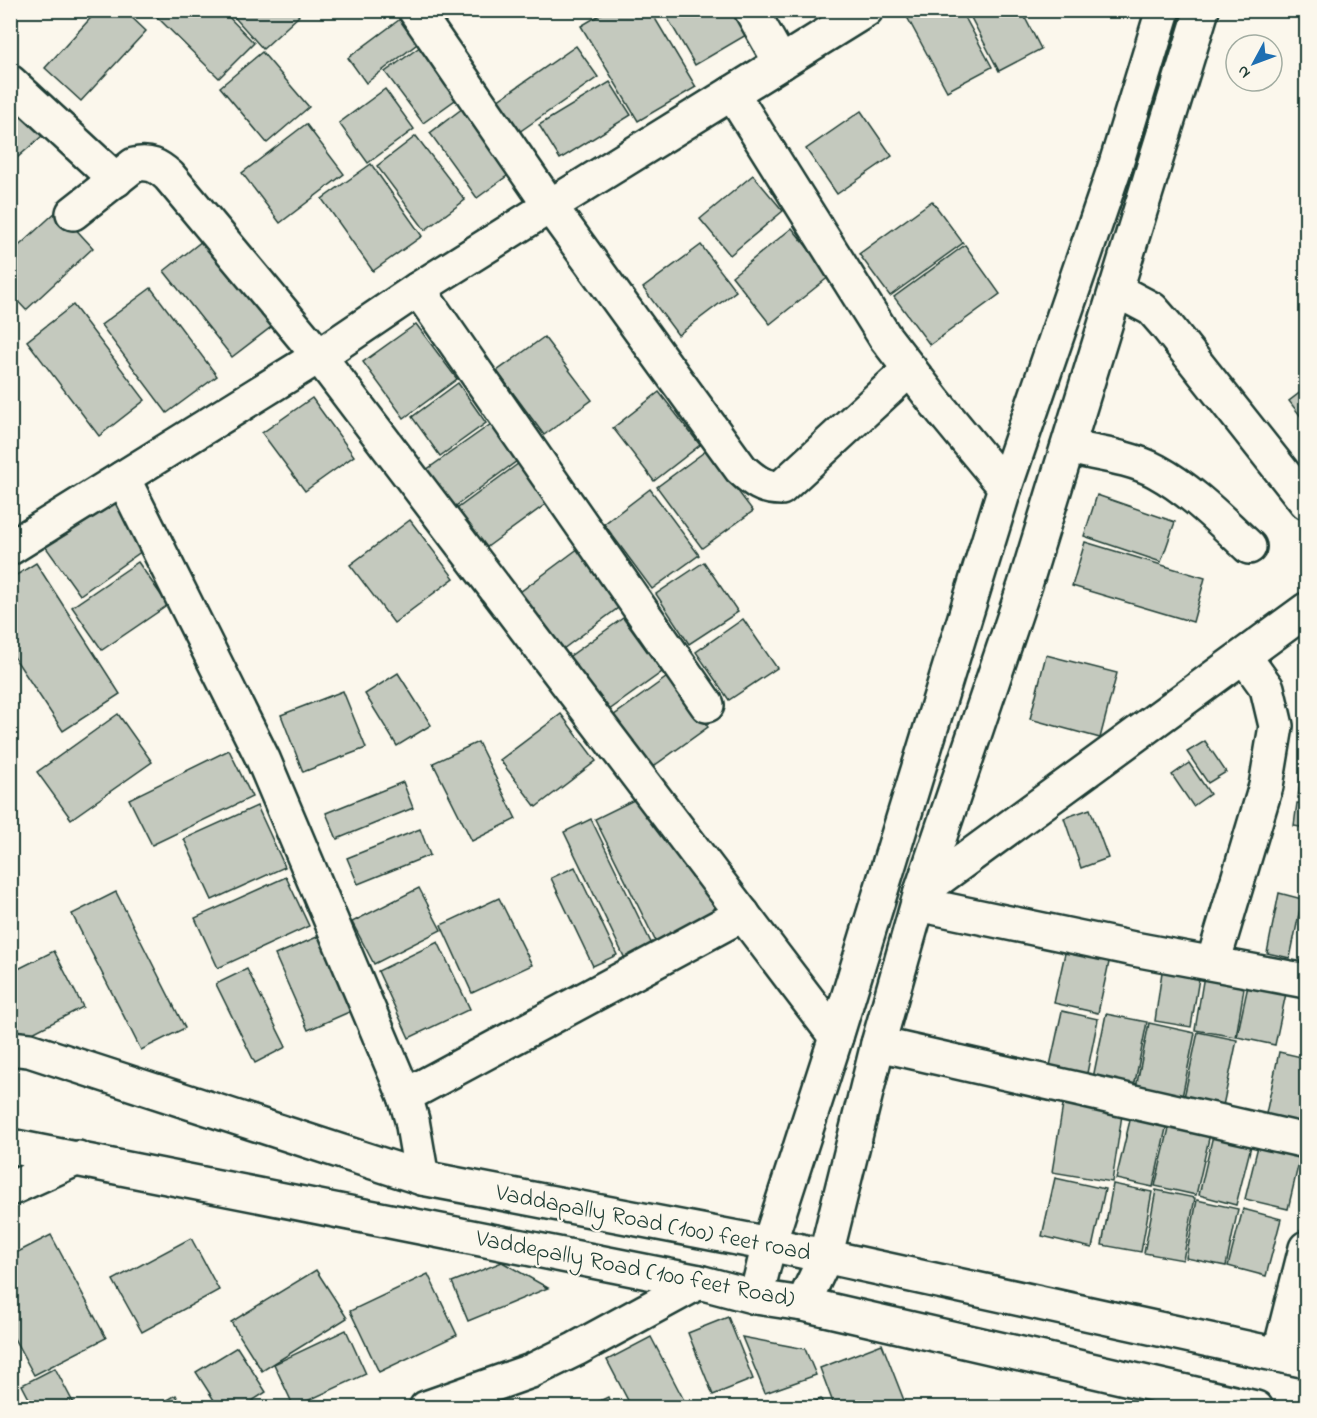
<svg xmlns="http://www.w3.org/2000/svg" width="1317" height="1418" font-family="'Indie Flower',sans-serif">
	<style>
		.building { fill: #c4c9be; stroke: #1f3d34; stroke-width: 1.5 }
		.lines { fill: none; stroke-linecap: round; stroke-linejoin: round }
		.minor-casing { stroke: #1f3d34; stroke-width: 38 }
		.major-casing { stroke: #1f3d34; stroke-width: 38 }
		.minor { stroke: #fbf7ec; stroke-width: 33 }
		.major { stroke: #fbf7ec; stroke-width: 33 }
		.labels { text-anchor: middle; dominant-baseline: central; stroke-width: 4.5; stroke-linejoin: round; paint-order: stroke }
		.street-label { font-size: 24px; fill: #1f3d34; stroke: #fbf7ec }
	</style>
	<rect width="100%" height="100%" fill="#fbf7ec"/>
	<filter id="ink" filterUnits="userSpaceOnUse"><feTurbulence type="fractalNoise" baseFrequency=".0167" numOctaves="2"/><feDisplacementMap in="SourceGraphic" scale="12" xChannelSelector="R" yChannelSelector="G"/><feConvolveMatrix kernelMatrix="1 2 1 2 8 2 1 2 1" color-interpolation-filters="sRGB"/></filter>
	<g filter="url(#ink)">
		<!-- building -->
		<g class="building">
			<polygon points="98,10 124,10 146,31 81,101 45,68"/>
			<polygon points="160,10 222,10 254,43 219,78 155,15"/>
			<polygon points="228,10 294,10 299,16 263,49"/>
			<polygon points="608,10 650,10 696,87 638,121 581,26"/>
			<polygon points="663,10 741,10 753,31 695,65"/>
			<polygon points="913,10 961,10 992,67 947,91 906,15"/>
			<polygon points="967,10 1021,10 1041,49 999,71"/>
			<polygon points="407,14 425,38 366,83 348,58"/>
			<polygon points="424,44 462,95 423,123 385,72"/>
			<polygon points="576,46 598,77 519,132 497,101"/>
			<polygon points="262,52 309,107 267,143 220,87"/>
			<polygon points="610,82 631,115 560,159 539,125"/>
			<polygon points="385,89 414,129 368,163 339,123"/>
			<polygon points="10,101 42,136 10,164"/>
			<polygon points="467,105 515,170 477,198 430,133"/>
			<polygon points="861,111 892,156 837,194 806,149"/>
			<polygon points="306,124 344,174 280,223 242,173"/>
			<polygon points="416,136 465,200 425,230 377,166"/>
			<polygon points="371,164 422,236 373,271 322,199"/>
			<polygon points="753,175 783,211 730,255 700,219"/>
			<polygon points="932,201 963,243 890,296 859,254"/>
			<polygon points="58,210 93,248 26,310 10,293 10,254"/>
			<polygon points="792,228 830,276 770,324 732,276"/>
			<polygon points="207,237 275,324 232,357 164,271"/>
			<polygon points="701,245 736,291 678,335 643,288"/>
			<polygon points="965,245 1000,294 930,345 894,297"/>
			<polygon points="151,288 217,376 167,413 101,325"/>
			<polygon points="73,305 145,400 99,436 27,341"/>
			<polygon points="416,324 457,379 404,418 363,362"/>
			<polygon points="544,337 592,400 544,435 497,371"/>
			<polygon points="458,383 486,423 440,456 412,417"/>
			<polygon points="1306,388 1306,423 1289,401"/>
			<polygon points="659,392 700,445 654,481 613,428"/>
			<polygon points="312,398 354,456 305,491 262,433"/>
			<polygon points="494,422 521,458 453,508 426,470"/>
			<polygon points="707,450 753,511 702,548 657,487"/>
			<polygon points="522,461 550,501 483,550 454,511"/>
			<polygon points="650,489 699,555 652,589 604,524"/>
			<polygon points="1097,495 1175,522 1161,562 1084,536"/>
			<polygon points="113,497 149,546 80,595 45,546"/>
			<polygon points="410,520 454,578 394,623 350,565"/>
			<polygon points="1085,542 1205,578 1193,622 1072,586"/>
			<polygon points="579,548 622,605 559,652 516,595"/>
			<polygon points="138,562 168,605 102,650 72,607"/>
			<polygon points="704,562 738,612 689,644 656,594"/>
			<polygon points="36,563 120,694 63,731 10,651 10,579"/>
			<polygon points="623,618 662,672 598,718 559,664"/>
			<polygon points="743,619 777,668 729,700 696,652"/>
			<polygon points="1046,655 1117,673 1100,738 1030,719"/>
			<polygon points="398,673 431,725 397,746 365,694"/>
			<polygon points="670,675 708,727 644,773 606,721"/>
			<polygon points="343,691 366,748 303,772 281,715"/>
			<polygon points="118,714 152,762 71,819 37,772"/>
			<polygon points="561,714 596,761 536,807 500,760"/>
			<polygon points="1205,741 1226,772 1208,783 1187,752"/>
			<polygon points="478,742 516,819 472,841 433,763"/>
			<polygon points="229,750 252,797 152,845 129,799"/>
			<polygon points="1189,763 1210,794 1193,806 1172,775"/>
			<polygon points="1301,771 1306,772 1306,799 1298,798"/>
			<polygon points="403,782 413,808 337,839 326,813"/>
			<polygon points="640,797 726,922 662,954 595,819"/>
			<polygon points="1297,803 1306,804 1306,828 1294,826"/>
			<polygon points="257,806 285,867 212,900 184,839"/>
			<polygon points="1090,809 1108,858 1081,868 1064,818"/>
			<polygon points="591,819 656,953 629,967 564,832"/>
			<polygon points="420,829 430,855 358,884 347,858"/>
			<polygon points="575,867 617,955 593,966 551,878"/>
			<polygon points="286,877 309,926 218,968 195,918"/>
			<polygon points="419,888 441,930 374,964 352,922"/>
			<polygon points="116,892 185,1028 141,1050 72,914"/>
			<polygon points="1279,893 1302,899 1290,958 1267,953"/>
			<polygon points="499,898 532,965 472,993 441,925"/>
			<polygon points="324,934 356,1009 308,1030 275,955"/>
			<polygon points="438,942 470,1009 409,1038 378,971"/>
			<polygon points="1067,944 1111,953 1098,1013 1054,1003"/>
			<polygon points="54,951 83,1007 17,1041 10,1027 10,973"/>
			<polygon points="1163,965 1200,972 1191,1027 1155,1021"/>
			<polygon points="247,969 286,1047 255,1063 216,984"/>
			<polygon points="1205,969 1246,976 1236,1037 1195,1030"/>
			<polygon points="1250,976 1288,984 1275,1045 1237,1037"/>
			<polygon points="1062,1011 1098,1019 1085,1083 1048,1075"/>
			<polygon points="1106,1014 1147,1022 1134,1087 1093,1078"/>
			<polygon points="1149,1023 1195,1033 1180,1107 1134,1098"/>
			<polygon points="1198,1032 1237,1040 1221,1115 1182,1107"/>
			<polygon points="1279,1052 1306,1058 1306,1137 1263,1128"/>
			<polygon points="1064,1099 1123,1108 1112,1182 1052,1172"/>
			<polygon points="1131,1116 1167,1124 1153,1187 1116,1179"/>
			<polygon points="1170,1124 1210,1134 1196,1195 1155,1186"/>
			<polygon points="1214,1131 1252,1142 1236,1205 1199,1195"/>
			<polygon points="1260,1138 1302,1149 1288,1209 1245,1199"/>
			<polygon points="1055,1178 1105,1189 1092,1248 1042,1236"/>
			<polygon points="1113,1184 1152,1192 1141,1252 1102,1245"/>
			<polygon points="1156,1190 1195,1198 1183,1260 1144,1253"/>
			<polygon points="1197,1200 1238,1209 1226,1266 1186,1258"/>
			<polygon points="1243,1209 1281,1219 1266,1276 1228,1266"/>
			<polygon points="51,1235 106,1338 34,1375 10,1331 10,1256"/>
			<polygon points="191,1238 219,1290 142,1332 113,1280"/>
			<polygon points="502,1262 548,1288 468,1321 452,1282"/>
			<polygon points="316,1270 347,1318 262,1371 231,1322"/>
			<polygon points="428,1274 457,1335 379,1372 350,1311"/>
			<polygon points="728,1317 753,1379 713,1395 688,1333"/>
			<polygon points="346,1330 366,1374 294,1407 274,1364"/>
			<polygon points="651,1337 688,1408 632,1408 607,1360"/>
			<polygon points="742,1337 805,1349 816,1375 765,1393"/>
			<polygon points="882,1344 907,1408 835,1408 820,1368"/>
			<polygon points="237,1347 266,1392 241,1408 219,1408 196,1372"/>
			<polygon points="55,1368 76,1408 34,1408 22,1385"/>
			<polygon points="176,1395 183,1408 154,1408"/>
			<polygon points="608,1397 613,1408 593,1408 591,1405"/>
			<polygon points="821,1399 824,1408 798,1408"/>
		</g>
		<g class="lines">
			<!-- minor casing -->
			<g class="minor-casing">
				<g id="minor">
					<path d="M415 10 550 206 741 469C754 481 763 488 781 488L910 369"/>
					<polyline points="751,10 781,63"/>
					<polyline points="10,82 116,180"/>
					<polyline points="732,93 885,337 935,402 1005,487"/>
					<path d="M73 213 134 165C149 161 158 166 169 176L319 356 836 1037"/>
					<polyline points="418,289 707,705"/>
					<polyline points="1116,290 1152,309 1166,325 1306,502"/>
					<path d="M1068 447C1097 454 1130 457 1156 471 1191 490 1220 520 1249 547"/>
					<polyline points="123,478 263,759 405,1096 412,1120 422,1178"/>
					<polyline points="10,548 319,356 418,289 550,206 866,10"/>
					<polyline points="921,892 1306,610"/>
					<polyline points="918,904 1134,949 1306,981"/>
					<polyline points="1213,963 1266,786 1276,726 1267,688 1244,656"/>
					<polyline points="878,1044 1306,1141"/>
					<polyline points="405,1096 743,914"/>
					<polyline points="10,1189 78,1158"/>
					<polyline points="756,1297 769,1244 836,1037 1005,487 1116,164 1163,10"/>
					<polyline points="803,1304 825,1258 878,1044 921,892 1025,585 1202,10"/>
					<polyline points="1279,1355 1306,1248"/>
					<polyline points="426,1408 531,1371 576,1349 699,1282"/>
				</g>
			</g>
			<!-- major casing -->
			<g class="major-casing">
				<g id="major">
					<polyline points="10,1048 29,1050 422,1178 769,1244 1306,1361"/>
					<polyline points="10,1146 699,1282 756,1297 803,1304 1256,1408"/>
				</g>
			</g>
			<!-- minor -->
			<use href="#minor" class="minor"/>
			<!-- major -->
			<use href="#major" class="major"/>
		</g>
	</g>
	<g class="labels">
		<!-- street labels -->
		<g class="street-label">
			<text transform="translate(653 1224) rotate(11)">Vaddapally Road (100) feet road</text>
			<text transform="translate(635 1270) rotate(11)">Vaddepally Road (100 feet Road)</text>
		</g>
	</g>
	<!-- margin -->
	<rect width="1317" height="1418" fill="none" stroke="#fbf7ec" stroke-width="36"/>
	<rect x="18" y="18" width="1281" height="1382" fill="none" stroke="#1f3d34" stroke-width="2" filter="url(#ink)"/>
	<!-- north arrow -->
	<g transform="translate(1254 63) rotate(229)"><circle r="28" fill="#fbf7ec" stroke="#a3ada2" stroke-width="1.5"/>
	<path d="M0-4.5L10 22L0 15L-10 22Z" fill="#1f6fb2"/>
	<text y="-9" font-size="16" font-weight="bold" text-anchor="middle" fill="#1f3d34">N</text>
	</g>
</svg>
